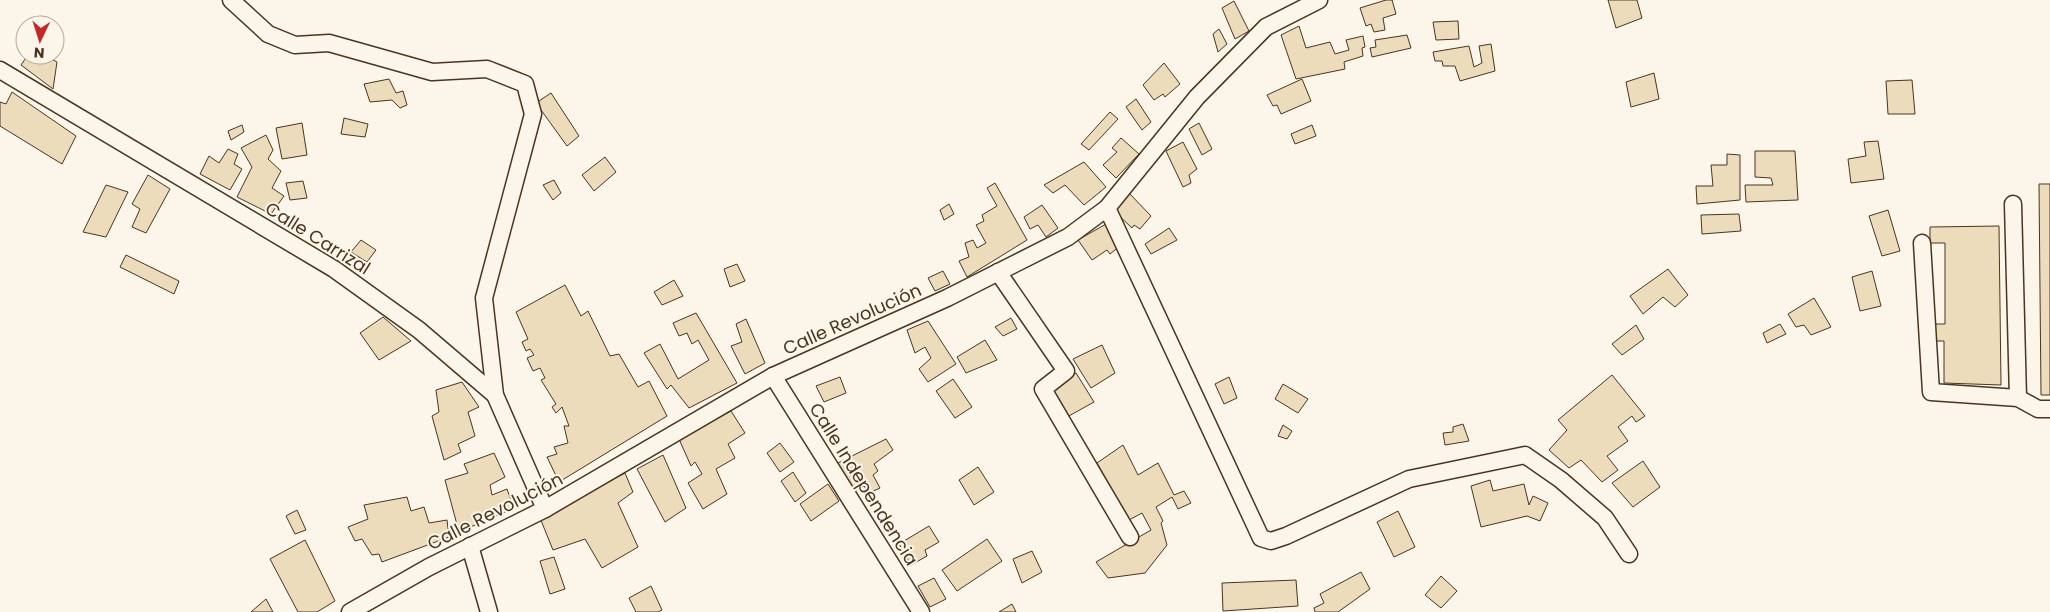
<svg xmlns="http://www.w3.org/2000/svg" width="2050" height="612" font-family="Poppins,sans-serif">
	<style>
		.building { fill: #ecdcbc; stroke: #4a3520 }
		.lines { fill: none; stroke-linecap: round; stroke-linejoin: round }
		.minor-casing { stroke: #4a3520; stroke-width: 19 }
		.minor { stroke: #fbf6e9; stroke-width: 16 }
		.labels { text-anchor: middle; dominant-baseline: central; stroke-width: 4; stroke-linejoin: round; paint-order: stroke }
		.street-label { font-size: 18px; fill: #4a3520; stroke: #fbf6e9 }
	</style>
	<rect width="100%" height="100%" fill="#fbf6e9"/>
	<!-- building -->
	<g class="building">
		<polygon points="1386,0 1392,0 1396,14 1383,18 1385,30 1374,32 1371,24 1366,26 1360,8"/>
		<polygon points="1608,0 1637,0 1642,18 1616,28"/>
		<polygon points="1234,1 1249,31 1235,39 1222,8"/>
		<polygon points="1458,21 1459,39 1436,40 1433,22"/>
		<polygon points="1299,26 1306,48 1330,42 1335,54 1349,50 1346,40 1363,36 1365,47 1362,48 1363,56 1344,62 1345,69 1296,79 1281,35"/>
		<polygon points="1219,29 1227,44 1218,52 1213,34"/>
		<polygon points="1407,35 1411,48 1372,57 1370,48 1376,47 1375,40"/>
		<polygon points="1491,44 1495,71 1460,81 1455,66 1443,66 1442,61 1435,61 1433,52 1469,46 1474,67 1482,63 1479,46"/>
		<polygon points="28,55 44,55 57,62 53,89 21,65"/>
		<polygon points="1164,63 1180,84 1165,97 1163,94 1154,100 1143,85"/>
		<polygon points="1654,73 1659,99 1631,107 1626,82"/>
		<polygon points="389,79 396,93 403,91 407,105 400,108 392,100 370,102 364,84"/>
		<polygon points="1302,79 1311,101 1281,114 1277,105 1273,106 1267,95"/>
		<polygon points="1912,80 1915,114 1888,114 1886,81"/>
		<polygon points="12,92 76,136 62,164 0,126 0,102 6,104"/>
		<polygon points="551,93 579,136 567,146 536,103"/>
		<polygon points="1136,99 1151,122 1142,130 1126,107"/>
		<polygon points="1110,112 1118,119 1089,150 1081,144"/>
		<polygon points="344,118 368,124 365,137 341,134"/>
		<polygon points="302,123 307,155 282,159 276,128"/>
		<polygon points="1199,123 1212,149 1202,155 1189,129"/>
		<polygon points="242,125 244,132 231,140 228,131"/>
		<polygon points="1312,125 1316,136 1295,144 1291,134"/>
		<polygon points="266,135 273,150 268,159 281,171 272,188 284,196 271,214 237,197 252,167 241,148"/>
		<polygon points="1121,138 1139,154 1116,178 1103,165 1117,152 1112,148"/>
		<polygon points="1878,141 1884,179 1851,183 1848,159 1866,156 1864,142"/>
		<polygon points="1183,142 1197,169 1189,175 1191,183 1183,187 1166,151"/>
		<polygon points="228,149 238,154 234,164 242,169 230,190 200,174 209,156 219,163"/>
		<polygon points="1755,151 1795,151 1798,200 1746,202 1745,185 1773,185 1771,178 1755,177"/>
		<polygon points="1727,154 1740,155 1740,200 1697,204 1696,186 1713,186 1711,165 1727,165"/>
		<polygon points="605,157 616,172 594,191 582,175"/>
		<polygon points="1084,162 1106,187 1084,205 1065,185 1053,193 1044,185"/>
		<polygon points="148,175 170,189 146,233 132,227 140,209 132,204"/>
		<polygon points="554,180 561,193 553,200 543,185"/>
		<polygon points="303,181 307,198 290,200 286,183"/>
		<polygon points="995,183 1027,240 967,277 959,261 969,257 965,243 973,240 977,248 986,243 976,225 984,221 982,215 997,206 987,188"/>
		<polygon points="2039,184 2050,184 2050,395 2041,395"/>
		<polygon points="106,185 128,192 106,237 83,232"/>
		<polygon points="1129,193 1151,216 1140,229 1134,225 1132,228 1114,211"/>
		<polygon points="949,204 954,214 944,220 940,210"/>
		<polygon points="1042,205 1058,228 1046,237 1038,225 1030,229 1024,217"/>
		<polygon points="1888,210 1900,251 1882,256 1869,216"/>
		<polygon points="1739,214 1741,231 1702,234 1701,215"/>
		<polygon points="1106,224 1120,246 1110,254 1107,250 1092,260 1078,240"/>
		<polygon points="1999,226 2001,385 1944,383 1944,341 1934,341 1933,324 1945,324 1945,243 1930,243 1930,227"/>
		<polygon points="1169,228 1177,240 1151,254 1145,244"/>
		<polygon points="361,240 376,250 367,262 351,252"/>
		<polygon points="126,255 179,281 174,294 120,267"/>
		<polygon points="737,264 745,281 730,287 724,269"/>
		<polygon points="1668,269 1688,295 1675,307 1663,297 1643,314 1630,296"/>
		<polygon points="943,271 950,284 935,291 928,278"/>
		<polygon points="1872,271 1881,306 1860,311 1852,277"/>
		<polygon points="674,280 683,296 662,305 654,292"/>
		<polygon points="565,285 581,316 588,311 610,356 619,354 638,387 649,381 667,416 559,482 547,457 557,454 554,447 568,443 564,426 569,426 562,407 556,413 552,407 556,404 541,380 545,378 540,368 533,371 527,358 534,355 530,349 526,351 522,342 528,339 516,312"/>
		<polygon points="1814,298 1831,327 1811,335 1804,325 1796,327 1788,314"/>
		<polygon points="696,313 737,383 689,408 671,385 667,389 644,353 660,344 678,379 709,360 698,340 692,344 687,333 679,336 673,323"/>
		<polygon points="383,317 411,341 379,360 360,333"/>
		<polygon points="1011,318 1017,329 1003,336 995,327"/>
		<polygon points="746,319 765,363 745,374 731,346 742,342 736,324"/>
		<polygon points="928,321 956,364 928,382 919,369 931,358 925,347 915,353 907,330"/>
		<polygon points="1780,324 1786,334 1767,343 1763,333"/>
		<polygon points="1636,325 1644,339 1622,355 1612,344"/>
		<polygon points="985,340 997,360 966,373 957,357"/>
		<polygon points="1102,345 1115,373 1091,388 1073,359"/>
		<polygon points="1076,373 1094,402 1067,417 1051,387"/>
		<polygon points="1612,375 1645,416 1636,422 1632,416 1618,427 1628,441 1607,456 1618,470 1602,482 1581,460 1569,468 1549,450 1567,430 1558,420"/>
		<polygon points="840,377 846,393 824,402 816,386"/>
		<polygon points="1229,377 1237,398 1224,404 1215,384"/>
		<polygon points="953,379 972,407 955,418 936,391"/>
		<polygon points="462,382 479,407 468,412 475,436 458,444 461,452 444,460 432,416 439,412 436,390"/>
		<polygon points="1283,384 1308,399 1298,413 1275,399"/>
		<polygon points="731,411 745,433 728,444 735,458 716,469 727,494 703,509 688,483 702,474 695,462 691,466 679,439"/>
		<polygon points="1463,424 1469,441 1445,445 1443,433 1453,432 1453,427"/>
		<polygon points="1283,425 1292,431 1287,439 1278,436"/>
		<polygon points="886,439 893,450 874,464 878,471 873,475 880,488 869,493 864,486 853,492 836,464"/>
		<polygon points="780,443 794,462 780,472 767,453"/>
		<polygon points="1123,445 1138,475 1158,463 1174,495 1184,491 1191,503 1178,509 1172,497 1156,507 1163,521 1161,523 1167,545 1145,573 1108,578 1096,562 1151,530 1142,513 1129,520 1097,463"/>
		<polygon points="494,453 505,477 490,485 492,495 507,489 514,508 459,532 445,480 468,473 464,464"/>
		<polygon points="663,455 686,508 665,522 637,469"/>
		<polygon points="1643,461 1660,487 1633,507 1612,483"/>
		<polygon points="978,467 994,492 974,505 959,480"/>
		<polygon points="793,472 806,493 795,502 781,481"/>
		<polygon points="625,473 633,492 618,503 638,547 602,568 585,539 553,550 540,518"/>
		<polygon points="1490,480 1493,491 1524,484 1529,505 1533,496 1548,503 1540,521 1527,516 1481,527 1471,486"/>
		<polygon points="828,484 839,501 811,521 800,504"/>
		<polygon points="407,497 411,511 424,507 429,523 447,520 449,537 382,562 379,554 372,555 362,539 355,541 348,527 368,519 364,505"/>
		<polygon points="297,510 306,530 295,534 286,516"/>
		<polygon points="1398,511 1415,547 1394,557 1377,522"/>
		<polygon points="929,526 939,542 925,550 927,556 911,565 899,544"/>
		<polygon points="987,539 1002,561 957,591 942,570"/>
		<polygon points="305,540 335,601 317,612 298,612 270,559"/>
		<polygon points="1032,551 1042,572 1022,583 1013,559"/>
		<polygon points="554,557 565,589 550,594 540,561"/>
		<polygon points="1361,572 1370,589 1338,612 1315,612 1314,608 1324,603 1320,594"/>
		<polygon points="1441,576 1457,591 1441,608 1425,595"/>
		<polygon points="934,578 946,599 930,607 918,586"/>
		<polygon points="1296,580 1298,606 1223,611 1222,583"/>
		<polygon points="651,586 662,610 658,612 636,612 629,598"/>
		<polygon points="266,599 273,612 251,612"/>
		<polygon points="1012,604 1016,612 999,612"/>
	</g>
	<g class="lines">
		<!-- minor casing -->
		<g class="minor-casing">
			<g id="minor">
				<polyline points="231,0 268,34 295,45 329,43 432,72 487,69 525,84 533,114 484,298 495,395"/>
				<polyline points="0,70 334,269 419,330 495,395 545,509"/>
				<polyline points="2013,204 2018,398"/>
				<polyline points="1107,208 1261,538 1271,541 1286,536 1409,479 1525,455 1561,480 1605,518 1629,554"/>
				<polyline points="1922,243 1931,392 2018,398 2038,409 2050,409"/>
				<polyline points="998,272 1066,371 1043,389 1130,537"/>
				<polyline points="773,376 921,612"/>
				<polyline points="470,546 489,612"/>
				<polyline points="350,612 429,567 545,509 773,376 947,298 1068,237 1107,208 1197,97 1266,27 1319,0"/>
			</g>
		</g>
		<!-- minor -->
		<use href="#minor" class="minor"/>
	</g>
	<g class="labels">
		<!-- street labels -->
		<g class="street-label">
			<text transform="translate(318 238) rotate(32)">Calle Carrizal</text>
			<text transform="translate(852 319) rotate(-24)">Calle Revolución</text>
			<text transform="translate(864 484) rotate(58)">Calle Independencia</text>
			<text transform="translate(495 511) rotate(-27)">Calle Revolución</text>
		</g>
	</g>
	<!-- north arrow -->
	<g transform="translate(40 40) rotate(184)"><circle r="24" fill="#fbf6e9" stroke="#b4a999"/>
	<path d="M0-4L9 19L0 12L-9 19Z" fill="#c62828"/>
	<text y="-8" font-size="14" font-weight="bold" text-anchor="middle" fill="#4a3520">N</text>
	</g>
</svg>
